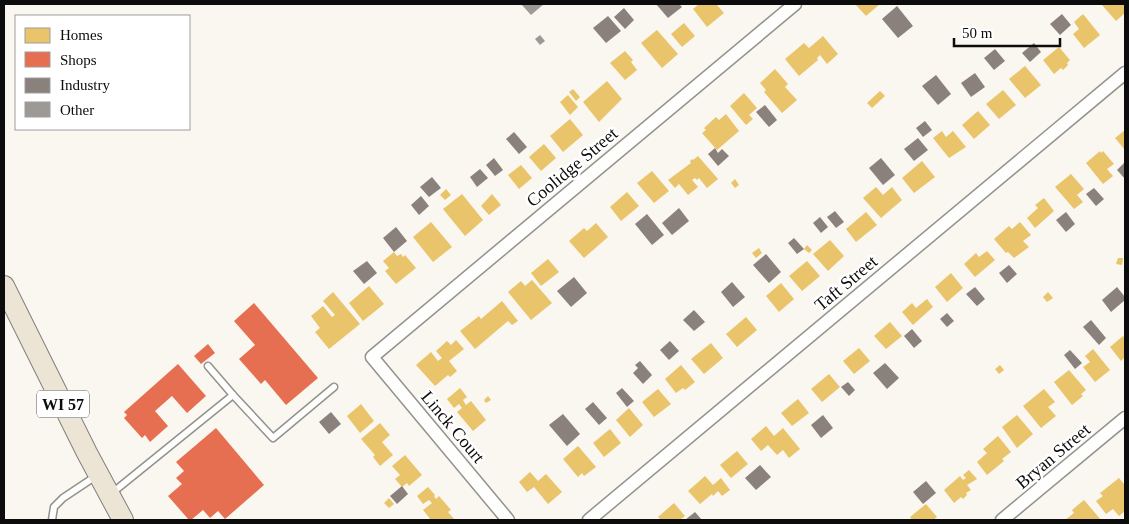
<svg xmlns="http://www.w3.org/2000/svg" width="1129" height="524" font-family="Georgia,serif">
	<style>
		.homes { fill: #e9c46a }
		.shops { fill: #e76f51 }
		.industry { fill: #8a817c }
		.building { fill: #9d9a96 }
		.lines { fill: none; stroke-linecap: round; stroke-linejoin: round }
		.lane-casing { stroke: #93928f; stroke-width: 9 }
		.street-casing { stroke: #93928f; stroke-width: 15 }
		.primary-casing { stroke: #807f7c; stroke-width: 22 }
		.lane { stroke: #fefefd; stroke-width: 6 }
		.street { stroke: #fefefd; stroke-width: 12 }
		.primary { stroke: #ece5d6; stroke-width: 20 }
		.labels { text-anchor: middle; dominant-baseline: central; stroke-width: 5; stroke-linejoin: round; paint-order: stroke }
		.shield { fill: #fff; stroke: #555; stroke-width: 1 }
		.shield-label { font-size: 16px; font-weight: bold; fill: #0c0c0c }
		.street-label { font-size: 18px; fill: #0c0c0c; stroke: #fff }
	</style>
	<rect width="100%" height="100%" fill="#faf7f0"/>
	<!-- homes -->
	<g class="homes">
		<polygon points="699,4 716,4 724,13 707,27 693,9"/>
		<polygon points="855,4 880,4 866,16"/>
		<polygon points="1104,4 1124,4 1125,6 1125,13 1116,21 1102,5"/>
		<polygon points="1083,14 1100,35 1084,48 1073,34 1079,29 1074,22"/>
		<polygon points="684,23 695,36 682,47 671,34"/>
		<polygon points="657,30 678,54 662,68 641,43"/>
		<polygon points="823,36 838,54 827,64 820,55 817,58 818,60 799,76 785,59 804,43 809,48"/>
		<polygon points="1059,47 1070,60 1067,63 1068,65 1063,70 1061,68 1054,74 1043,60"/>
		<polygon points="625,51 633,60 631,62 637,70 625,80 610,63"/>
		<polygon points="1025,66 1041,85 1025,98 1009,79"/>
		<polygon points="775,69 788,84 785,87 797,100 782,113 764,92 766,90 760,83"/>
		<polygon points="607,81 622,99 599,122 583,102"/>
		<polygon points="573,89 580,97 576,101 569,92"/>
		<polygon points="1003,90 1016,105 999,119 986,104"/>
		<polygon points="880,91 885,96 872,108 867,103"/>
		<polygon points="744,93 757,108 749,115 753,119 746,125 730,106"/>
		<polygon points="568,95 578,107 570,115 560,102"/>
		<polygon points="978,111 990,125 974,139 962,125"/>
		<polygon points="726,114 739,131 717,150 702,133 706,130 704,128 716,117 719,120"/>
		<polygon points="570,119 583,135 563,152 550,136"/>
		<polygon points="1125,130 1125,150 1115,138"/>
		<polygon points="942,131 946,137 953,131 966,147 949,158 933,138"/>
		<polygon points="544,144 556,158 541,171 529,157"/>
		<polygon points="1100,151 1101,153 1103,151 1114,164 1107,169 1113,176 1103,184 1086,163"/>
		<polygon points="698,156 718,179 707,188 699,178 697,180 695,178 692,180 698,187 688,195 679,184 675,188 668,180 691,163 690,161 692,159 693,160"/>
		<polygon points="922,161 935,177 914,193 902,178"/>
		<polygon points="521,165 532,178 519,189 508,175"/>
		<polygon points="652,171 669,191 654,203 637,183"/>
		<polygon points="1071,174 1084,189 1077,195 1083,202 1074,209 1055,187"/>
		<polygon points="735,179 739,185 735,188 731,183"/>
		<polygon points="876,187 883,195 892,187 902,200 881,218 863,198"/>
		<polygon points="446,189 451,195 445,200 440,195"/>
		<polygon points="627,192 639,206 621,221 610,207"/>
		<polygon points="462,194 483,220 465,236 443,209"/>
		<polygon points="492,194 501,205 489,215 481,206"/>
		<polygon points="1044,198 1054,211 1035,228 1027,218 1038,208 1035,205"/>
		<polygon points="866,212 877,225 856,242 846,229"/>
		<polygon points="431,222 452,247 433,262 413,237"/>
		<polygon points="1020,222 1031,235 1023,241 1029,247 1014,258 1008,252 1006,253 994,239 1009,226 1012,229"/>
		<polygon points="596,223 608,237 584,258 569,241 584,228 587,231"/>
		<polygon points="830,240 844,256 828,271 813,254"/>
		<polygon points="807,245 812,250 809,253 804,249"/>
		<polygon points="759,248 762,253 756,258 752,253"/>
		<polygon points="987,251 995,260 975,277 964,264 976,253 979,257"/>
		<polygon points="394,252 397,256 401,254 403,257 405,255 416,268 396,284 385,271 389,268 383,261"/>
		<polygon points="1118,258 1123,258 1122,265 1116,264"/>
		<polygon points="548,259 559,272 541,286 531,273"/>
		<polygon points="807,261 820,276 802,291 789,276"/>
		<polygon points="951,273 963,288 947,302 935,287"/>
		<polygon points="532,280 552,303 531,320 508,292 521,281 525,286"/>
		<polygon points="781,283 794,299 779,312 766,296"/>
		<polygon points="369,286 384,304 363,321 349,303"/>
		<polygon points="333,292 360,324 329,349 315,332 320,328 311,316 323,306 332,317 335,315 323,301"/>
		<polygon points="1048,292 1053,298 1047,302 1043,297"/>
		<polygon points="927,299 933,307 913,325 902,312 912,303 916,308"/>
		<polygon points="502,301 518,321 512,325 508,321 475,349 460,331 479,316 481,319"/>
		<polygon points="746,317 757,330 737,347 726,334"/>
		<polygon points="890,322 902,336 886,349 874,336"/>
		<polygon points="1123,336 1125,338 1125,357 1121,361 1110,347"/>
		<polygon points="456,340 464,349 449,361 457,371 450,377 448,375 435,386 416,365 431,352 438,361 442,358 436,351 447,341 451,345"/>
		<polygon points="711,343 723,358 704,374 691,359"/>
		<polygon points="859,348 870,361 854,374 843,361"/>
		<polygon points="1093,349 1110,370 1095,382 1083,367 1090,362 1085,356"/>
		<polygon points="681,365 695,382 685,390 683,388 676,393 665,379"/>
		<polygon points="1000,365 1004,370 999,374 995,369"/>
		<polygon points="1069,370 1086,390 1081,394 1083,396 1072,405 1054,382"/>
		<polygon points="829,374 840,387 822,402 811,389"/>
		<polygon points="460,388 467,397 463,400 466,405 471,401 486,420 473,431 457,412 462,408 459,404 454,408 447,399"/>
		<polygon points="658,389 671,404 654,417 642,402"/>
		<polygon points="1044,389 1055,402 1048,407 1056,416 1041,428 1023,406"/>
		<polygon points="488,396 491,400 486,403 484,400"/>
		<polygon points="798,399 809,413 792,426 781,413"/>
		<polygon points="361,404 374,421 360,433 347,416"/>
		<polygon points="629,408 643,425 630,437 616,420"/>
		<polygon points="1017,415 1033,434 1017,448 1002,427"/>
		<polygon points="380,423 390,435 382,442 393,455 380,466 373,457 375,455 361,439"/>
		<polygon points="766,426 774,436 783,428 800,449 789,458 783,450 777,455 768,445 761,451 751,439"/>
		<polygon points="610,429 621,443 604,457 593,443"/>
		<polygon points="998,436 1011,452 1002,459 1004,461 987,475 977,462 987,453 983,449"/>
		<polygon points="578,446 596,467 584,476 582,473 578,477 563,459"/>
		<polygon points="737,451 748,464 731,478 720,465"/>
		<polygon points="405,455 422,475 409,486 407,483 402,487 395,479 400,475 392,466"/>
		<polygon points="969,470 977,479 967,485 971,490 966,493 967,495 963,499 961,497 954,503 944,490 960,476 963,480 966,478 963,475"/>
		<polygon points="530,472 538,481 546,474 562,492 548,504 534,487 527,492 519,482"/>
		<polygon points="705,476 713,485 721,478 730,490 722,496 718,491 713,496 712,494 700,504 688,491"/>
		<polygon points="1119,478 1125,485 1125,511 1119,516 1113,509 1106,514 1096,501 1103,496 1100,493"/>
		<polygon points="428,487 435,495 434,496 436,499 439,496 451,510 448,512 454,519 452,520 431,520 423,510 432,503 429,500 423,504 417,496"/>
		<polygon points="389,498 394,504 389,508 384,503"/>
		<polygon points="1084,500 1101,520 1065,520 1074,513 1072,510"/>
		<polygon points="674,503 685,516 680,520 661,520 658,517"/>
		<polygon points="926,504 937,517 933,520 912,520 910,517"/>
	</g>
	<!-- shops -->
	<g class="shops">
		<polygon points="254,303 318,378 286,405 265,380 261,384 239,359 255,345 234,321"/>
		<polygon points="208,344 215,353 201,364 194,356"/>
		<polygon points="178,364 206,396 187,413 172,396 155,411 168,426 150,442 145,435 142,438 124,418 127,415 124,412"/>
		<polygon points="216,428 264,485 225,519 218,511 210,518 203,510 191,520 189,520 168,496 182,484 176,478 184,471 176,462"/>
	</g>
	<!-- industry -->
	<g class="industry">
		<polygon points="656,4 679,4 682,7 668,18"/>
		<polygon points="897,6 913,26 898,38 882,19"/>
		<polygon points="624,8 634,20 625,29 614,17"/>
		<polygon points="1062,14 1071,25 1060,35 1050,24"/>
		<polygon points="608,16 621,31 606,43 593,28"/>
		<polygon points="1034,43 1041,52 1030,62 1022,53"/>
		<polygon points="995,49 1005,61 994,70 984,58"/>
		<polygon points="975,73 985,87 971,97 961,83"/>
		<polygon points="936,75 951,94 938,105 922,86"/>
		<polygon points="765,105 777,120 769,127 756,112"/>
		<polygon points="925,121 932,130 923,137 916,128"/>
		<polygon points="514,132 527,147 519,154 506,139"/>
		<polygon points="918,138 928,150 914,161 904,149"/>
		<polygon points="715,148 718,153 722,149 729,156 718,166 708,154"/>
		<polygon points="494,158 503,170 495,176 486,165"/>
		<polygon points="881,158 895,175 883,185 869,168"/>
		<polygon points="1125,162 1125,179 1117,170"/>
		<polygon points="480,169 488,178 477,187 470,177"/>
		<polygon points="432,177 441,188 429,197 420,187"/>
		<polygon points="1094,188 1104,199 1096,206 1086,194"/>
		<polygon points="421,196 429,206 419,215 411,205"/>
		<polygon points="679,208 689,221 672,235 662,223"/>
		<polygon points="835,211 844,222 836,228 827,217"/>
		<polygon points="1066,212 1075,224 1066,232 1056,220"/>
		<polygon points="647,214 664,235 652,245 635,224"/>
		<polygon points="820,217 828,227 821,233 813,223"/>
		<polygon points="396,227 407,241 394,252 383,238"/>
		<polygon points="794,238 804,249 797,254 788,243"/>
		<polygon points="766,254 781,272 769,283 753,265"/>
		<polygon points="367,261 377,273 364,284 353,271"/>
		<polygon points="1009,265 1017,274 1007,283 999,273"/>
		<polygon points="574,277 587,293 571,307 557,291"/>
		<polygon points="732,282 745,297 733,307 721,292"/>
		<polygon points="975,287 985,299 977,306 966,294"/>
		<polygon points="1117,287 1125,297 1125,300 1111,312 1102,300"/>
		<polygon points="694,310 705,322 694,331 683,320"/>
		<polygon points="947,313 954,321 947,327 940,319"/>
		<polygon points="1091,320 1106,338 1099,345 1083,327"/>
		<polygon points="912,329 922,341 914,348 904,336"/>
		<polygon points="670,341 679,351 669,360 660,350"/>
		<polygon points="1070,350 1082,363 1075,369 1064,355"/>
		<polygon points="640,361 652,375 643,384 633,373 638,368 635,365"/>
		<polygon points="885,363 899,378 887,389 873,373"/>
		<polygon points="848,382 855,390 849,396 841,387"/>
		<polygon points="622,388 634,401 627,407 616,393"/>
		<polygon points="593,402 607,418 599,425 585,409"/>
		<polygon points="331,412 341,424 329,434 319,422"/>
		<polygon points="563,414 580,434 567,446 549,425"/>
		<polygon points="823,415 833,428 821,438 811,425"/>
		<polygon points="760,465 771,477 756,490 745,478"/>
		<polygon points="926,481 936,493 923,504 913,492"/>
		<polygon points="402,486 408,494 397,504 390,496"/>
		<polygon points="695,512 702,520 685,520"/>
	</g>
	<!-- building -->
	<g class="building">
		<polygon points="521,4 544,4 531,15"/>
		<polygon points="540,35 545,41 540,45 535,39"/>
	</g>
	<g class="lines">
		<!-- lane casing -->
		<g class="lane-casing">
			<g id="lane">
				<polyline points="208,366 233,395 273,438 334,387"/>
				<polyline points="112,493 233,395"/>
				<polyline points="52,520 54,507 63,498 96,476"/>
			</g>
		</g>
		<!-- street casing -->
		<g class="street-casing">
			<g id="street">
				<polyline points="508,520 372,357 795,4"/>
				<polyline points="589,520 1125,73"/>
				<polyline points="1002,520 1125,418"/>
			</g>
		</g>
		<!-- primary casing -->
		<g class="primary-casing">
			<polyline id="primary" points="4,286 87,453 123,520"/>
		</g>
		<!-- lane -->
		<use href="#lane" class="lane"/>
		<!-- street -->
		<use href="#street" class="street"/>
		<!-- primary -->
		<use href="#primary" class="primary"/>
	</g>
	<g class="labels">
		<!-- shield labels -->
		<rect class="shield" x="37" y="390.5" width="52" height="27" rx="4"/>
		<g class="shield-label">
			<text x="63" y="404">WI 57</text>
		</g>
		<!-- street labels -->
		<g class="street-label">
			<text transform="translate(572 167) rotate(-40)">Coolidge Street</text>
			<text transform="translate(846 283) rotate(-40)">Taft Street</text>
			<text transform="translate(453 427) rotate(50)">Linck Court</text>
			<text transform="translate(1053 456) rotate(-40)">Bryan Street</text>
		</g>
	</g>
	<!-- border -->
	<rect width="1129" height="524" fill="none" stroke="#0c0c0c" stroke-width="10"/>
	<!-- legend -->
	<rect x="15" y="15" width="175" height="115" fill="#ffffff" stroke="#9e9e9e"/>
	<rect x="25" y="28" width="25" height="15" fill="#e9c46a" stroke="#9e9e9e"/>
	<text x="60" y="40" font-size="15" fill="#0c0c0c">Homes</text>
	<rect x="25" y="52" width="25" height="15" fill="#e76f51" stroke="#9e9e9e"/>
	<text x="60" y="65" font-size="15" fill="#0c0c0c">Shops</text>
	<rect x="25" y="78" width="25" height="15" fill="#8a817c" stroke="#9e9e9e"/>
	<text x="60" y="90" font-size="15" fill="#0c0c0c">Industry</text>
	<rect x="25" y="102" width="25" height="15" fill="#9d9a96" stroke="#9e9e9e"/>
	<text x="60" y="115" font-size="15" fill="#0c0c0c">Other</text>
	<!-- scale -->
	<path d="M954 38v8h106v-8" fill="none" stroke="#0c0c0c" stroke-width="2.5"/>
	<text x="962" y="38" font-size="15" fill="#0c0c0c" stroke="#ffffff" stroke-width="4" paint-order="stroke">50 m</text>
</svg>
